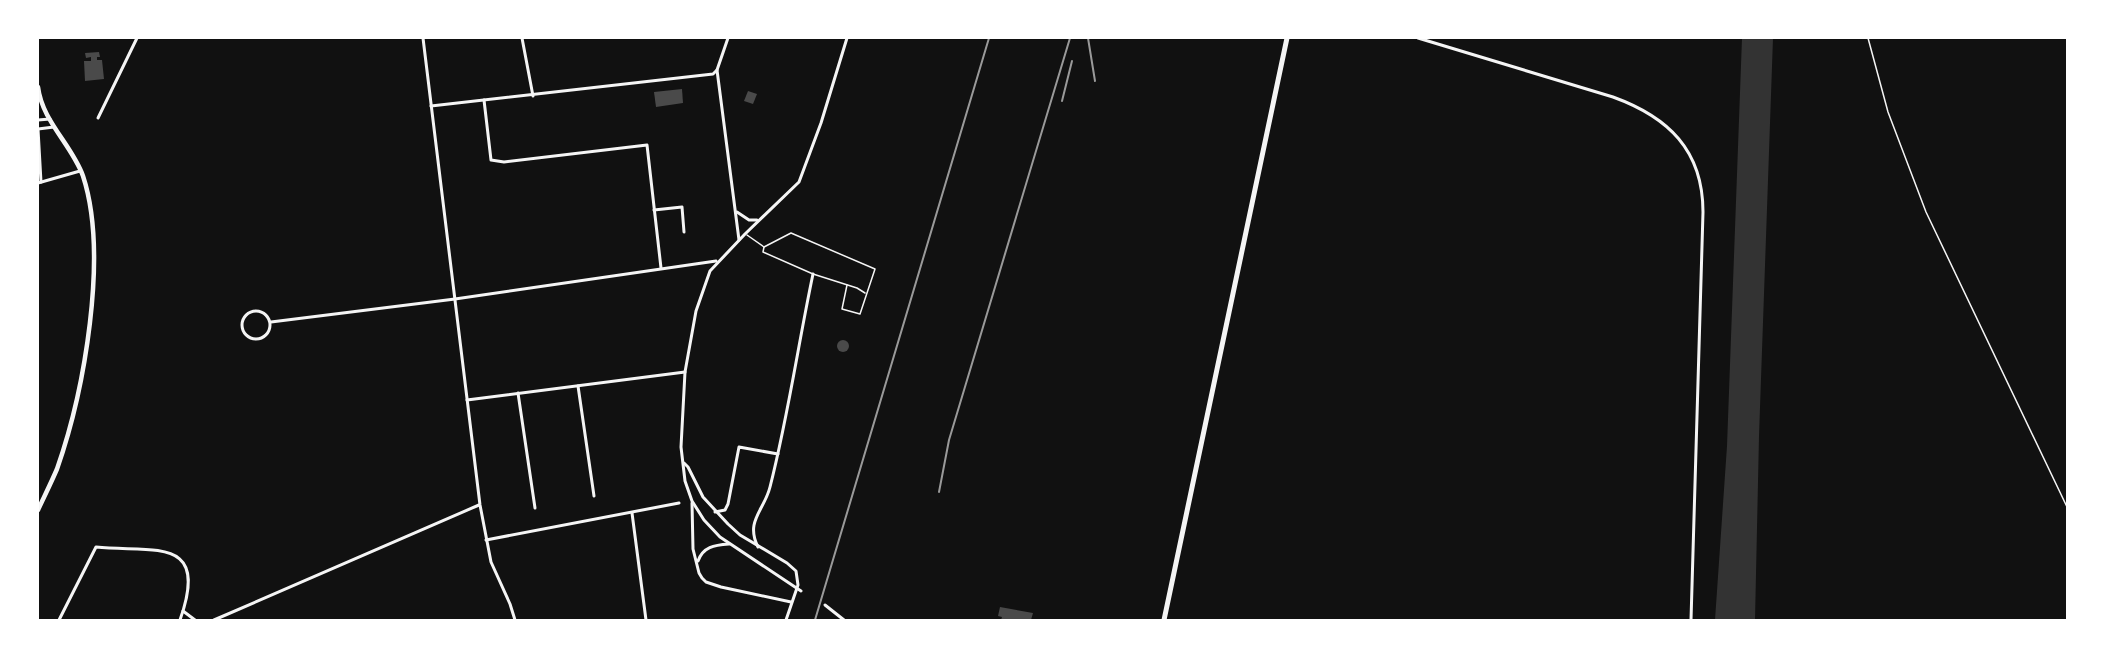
<svg xmlns="http://www.w3.org/2000/svg" width="2105" height="658" font-family="'Sofia Sans Condensed',sans-serif">
	<style>
		.water { fill: #333 }
		.building { fill: #4a4a4a }
		.lines { fill: none; stroke-linecap: round; stroke-linejoin: round }
		.service { stroke: #f5f5f5; stroke-width: 1.5 }
		.minor { stroke: #f5f5f5; stroke-width: 3 }
		.secondary { stroke: #f5f5f5; stroke-width: 4.5 }
		.primary { stroke: #f5f5f5; stroke-width: 5 }
		.rail { stroke: #9a9a9a; stroke-width: 2 }
	</style>
	<rect width="100%" height="100%" fill="#111"/>
	<!-- water -->
	<polygon class="water" points="1742,38 1773,38 1759,436 1755,620 1715,620 1727,446"/>
	<!-- building -->
	<g class="building">
		<polygon points="99,52 100,57 97,57 97,60 102,60 104,79 85,81 84,61 91,61 91,57 86,58 85,53"/>
		<polygon points="682,89 683,103 656,107 654,92"/>
		<polygon points="748,91 757,94 753,104 744,101"/>
		<circle cx="843" cy="346" r="6"/>
		<polygon points="1000,607 1033,613 1031,620 1001,620 1002,617 998,616"/>
	</g>
	<g class="lines">
		<!-- service -->
		<g class="service">
			<polyline points="1868,38 1888,112 1926,212 2068,509"/>
			<polyline points="747,235 764,247 763,252 813,274 857,288 865,293"/>
			<polyline points="764,247 791,233 875,269 860,314 842,309 847,285"/>
		</g>
		<!-- minor -->
		<g class="minor">
			<polyline points="423,38 480,505 491,562 510,604 515,620"/>
			<polyline points="522,38 533,96"/>
			<polyline points="728,38 717,70 739,240"/>
			<path d="M1418 38 1613 97C1668 117 1703 150 1703 212L1691 620"/>
			<polyline points="484,100 491,160 504,162 647,145 661,268"/>
			<polyline points="431,106 713,74 717,70"/>
			<polyline points="98,118 137,38"/>
			<polyline points="38,120 50,119"/>
			<polyline points="38,129 41,182"/>
			<polyline points="38,129 54,127"/>
			<polyline points="38,183 80,171"/>
			<polyline points="654,210 682,207 684,232"/>
			<polyline points="737,212 749,220 757,220"/>
			<circle cx="256" cy="325" r="14"/>
			<polyline points="271,322 455,299 716,261"/>
			<polyline points="578,386 594,496"/>
			<polyline points="518,393 535,508"/>
			<polyline points="467,400 685,372"/>
			<polyline points="684,463 688,467 703,497 728,524 740,535 787,563 796,571 798,585 786,620"/>
			<polyline points="692,503 693,549 699,573 702,578 706,582 721,587 791,602"/>
			<polyline points="715,512 725,510 728,504 739,447 778,454"/>
			<polyline points="632,513 646,620"/>
			<polyline points="486,540 679,503"/>
			<path d="M758 547C745 521 764 511 770 487 788 417 798 345 813 274"/>
			<path d="M698 561C703 547 714 545 729 544"/>
			<polyline points="801,591 720,537 704,520 692,501 685,481 681,447 685,372 696,311 710,271 745,234 799,182 821,123 847,38"/>
			<polyline points="825,605 844,620"/>
			<polyline points="183,611 195,620"/>
			<path d="M59 620 96 547C154 553 210 535 180 620"/>
			<polyline points="214,620 479,505"/>
		</g>
		<!-- secondary -->
		<path class="secondary" d="M38 87C42 121 72 145 83 176 109 255 84 392 57 469 51 483 44 497 38 510"/>
		<!-- primary -->
		<polyline class="primary" points="1164,620 1287,38"/>
		<!-- rail -->
		<g class="rail">
			<polyline points="1088,38 1095,81"/>
			<polyline points="1062,101 1072,61"/>
			<polyline points="939,492 949,440 1070,38"/>
			<polyline points="815,620 989,38"/>
		</g>
	</g>
	<!-- border -->
	<rect width="2105" height="658" fill="none" stroke="#ffffff" stroke-width="78"/>
</svg>
